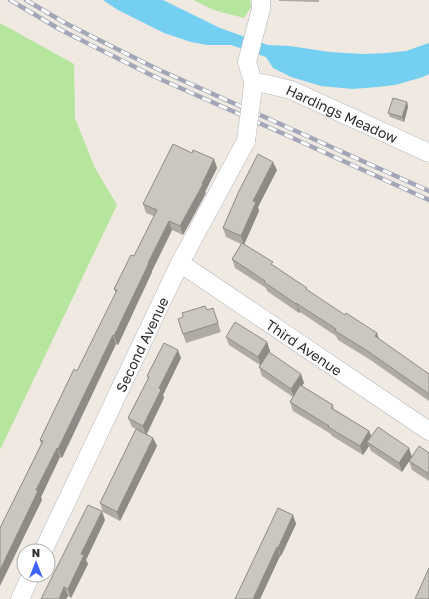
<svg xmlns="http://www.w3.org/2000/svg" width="429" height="599" font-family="'Golos Text',sans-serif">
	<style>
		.green { fill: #b6e59e }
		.water { fill: #75cff0 }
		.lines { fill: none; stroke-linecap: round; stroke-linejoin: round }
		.street-casing { stroke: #b4b7c1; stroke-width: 19 }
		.street { stroke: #fff; stroke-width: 18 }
		.rail-casing { stroke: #a3a6b8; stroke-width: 4.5 }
		.rail { stroke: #fff; stroke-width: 3; stroke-dasharray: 9; stroke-linecap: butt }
		.street-bridge-casing { stroke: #b4b7c1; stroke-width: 19; stroke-linecap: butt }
		.street-bridge { stroke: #fff; stroke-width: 18 }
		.wall { fill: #afaba4 }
		.shaded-wall { fill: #8e8b86 }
		.building { fill: #cbc7bf; stroke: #8e8b86 }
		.labels { text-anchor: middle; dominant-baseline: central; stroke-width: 3; stroke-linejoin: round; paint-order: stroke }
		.street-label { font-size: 14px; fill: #2e2e2e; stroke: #fff }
	</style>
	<rect width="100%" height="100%" fill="#efe9e1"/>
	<!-- green -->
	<g class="green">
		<polygon points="193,0 250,0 251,7 244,18 214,10"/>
		<polygon points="0,23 74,64 75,118 95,168 117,205 0,450"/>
	</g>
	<!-- water -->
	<polygon class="water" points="103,0 163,0 220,28 268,45 290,46 330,52 364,54 386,53 406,51 429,43 429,74 423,77 395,85 377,87 353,89 321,86 291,77 273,68 266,57 231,45 207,45 191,42 164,33 118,10"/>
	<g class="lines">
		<!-- street casing -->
		<g class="street-casing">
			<g id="street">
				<path id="s1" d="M253 82 267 84 291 90 429 153"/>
				<polyline points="252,94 253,82 247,62 261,9 261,0"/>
				<path id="s2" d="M180 263 429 431"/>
				<path id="s3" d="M43 551 180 263 246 141"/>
				<polyline points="20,599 31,575"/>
			</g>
		</g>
		<!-- street -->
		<use href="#street" class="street"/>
		<!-- rail casing -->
		<g class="rail-casing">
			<g id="rail">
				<polyline points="10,0 61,30 151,75 275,130 429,200"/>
				<polyline points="26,0 65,23 155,68 278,123 429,191"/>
			</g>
		</g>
		<!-- rail -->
		<use href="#rail" class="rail"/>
		<!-- street-bridge casing -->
		<g class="street-bridge-casing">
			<polyline id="street-bridge" points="246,141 252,95"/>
		</g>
		<!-- street-bridge -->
		<use href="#street-bridge" class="street-bridge"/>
	</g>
	<!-- wall -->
	<g class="wall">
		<polygon points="279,0 319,0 319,2 279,1"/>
		<polygon points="407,102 408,107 404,122 390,117 388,113"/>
		<polygon points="192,153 214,159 217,168 205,192 206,193 183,235 172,230 152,271 152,272 118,345 116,344 62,458 60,457 41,497 42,500 24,480 41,444 40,440 77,371 116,294 114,289 134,256 154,216 146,213 143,204"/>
		<polygon points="277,170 258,207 259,211 244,244 274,266 307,288 307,290 429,374 429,401 369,359 338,340 336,336 300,312 299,313 267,291 266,288 235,268 232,259 241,244 226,237 223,228"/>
		<polygon points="207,310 216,317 221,332 186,343 183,334"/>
		<polygon points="226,337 267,342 270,351 269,353 304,383 302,386 333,405 334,409 369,431 371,436 412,456 429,453 429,481 412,470 409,461 402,472 371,451 369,446 363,455 332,436 331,434 293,411 290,402 293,397 262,376 259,367 260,365 229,345"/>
		<polygon points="181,358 163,395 164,398 147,434 153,438 157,446 120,521 103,512 100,503 136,429 132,427 128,418 148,379 147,376"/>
		<polygon points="278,508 293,515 296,524 281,556 280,556 260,599"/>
		<polygon points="105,520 86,560 88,564 71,598 68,596 66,599 41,599"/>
	</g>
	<!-- shaded-wall -->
	<g class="shaded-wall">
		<polygon points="407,102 408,107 404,122 402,117"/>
		<polygon points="214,159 217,168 205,192 206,193 183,235 180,226"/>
		<polygon points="273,162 277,170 258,207 259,211 244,245 241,236 253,201"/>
		<polygon points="169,221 172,230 152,271 152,272 118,345 114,336 148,263"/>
		<polygon points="296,303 300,312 299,313 296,304"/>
		<polygon points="377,333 380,342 375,336"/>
		<polygon points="113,335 116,344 62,458 58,449"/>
		<polygon points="267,342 270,351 261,366 258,357"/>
		<polygon points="178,350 181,358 163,395 164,398 146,435 143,426 159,388"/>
		<polygon points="301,374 304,383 294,398 291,389"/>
		<polygon points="369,431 373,440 367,442 369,446 363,455 360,446"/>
		<polygon points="153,438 157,446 120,521 117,512"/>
		<polygon points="57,448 60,457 41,497 42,500 0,586 0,570 36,490"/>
		<polygon points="409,448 412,457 402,472 399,463"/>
		<polygon points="102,511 105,520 86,560 88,564 71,598 68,589 81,554"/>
		<polygon points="293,515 296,524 281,556 278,548"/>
		<polygon points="277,547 280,556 260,599 253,599"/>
		<polygon points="64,587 68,596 66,599 59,599"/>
	</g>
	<!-- building -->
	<g class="building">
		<polygon points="393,98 407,102 402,117 388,113"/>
		<polygon points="173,144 192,153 193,150 214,159 202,184 203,184 180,226 169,221 148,263 149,263 114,336 113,335 58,449 57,448 36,490 38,491 0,570 0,528 43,441 40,440 74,369 77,371 117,290 114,289 131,255 134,256 157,210 143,204"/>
		<polygon points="258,154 273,162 253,201 256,202 241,236 223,228 238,193"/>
		<polygon points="242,243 273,262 271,264 307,288 306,289 345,315 346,313 377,333 375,336 429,374 429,394 366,350 335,331 336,329 296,303 296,304 264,282 265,281 232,259"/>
		<polygon points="205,306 207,310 213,308 218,323 183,334 178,319 183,317 182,313"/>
		<polygon points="235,322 267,342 258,357 226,337"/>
		<polygon points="164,343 178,350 159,388 161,390 143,426 128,418 149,377 147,376"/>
		<polygon points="269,352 301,374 291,389 259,367"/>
		<polygon points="300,385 333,405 331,408 369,431 360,446 328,427 329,426 290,402"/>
		<polygon points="378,427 409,448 399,463 367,442"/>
		<polygon points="136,429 153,438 117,512 100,503"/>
		<polygon points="419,446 429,453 429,474 409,461"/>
		<polygon points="88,505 102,511 81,554 84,555 68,589 64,587 59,599 41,599"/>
		<polygon points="278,508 293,515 278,548 277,547 253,599 235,599"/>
		<polygon points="429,568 429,599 415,599"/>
	</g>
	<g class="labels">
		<!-- street labels -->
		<g class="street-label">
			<text stroke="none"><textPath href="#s1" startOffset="95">Hardings Meadow</textPath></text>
			<text stroke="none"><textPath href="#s3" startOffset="229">Second Avenue</textPath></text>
			<text stroke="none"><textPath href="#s2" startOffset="150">Third Avenue</textPath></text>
		</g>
	</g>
	<!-- north arrow -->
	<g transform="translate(36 563)"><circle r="19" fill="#ffffff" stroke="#ababab"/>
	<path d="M0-3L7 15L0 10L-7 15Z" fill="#4264fb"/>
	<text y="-6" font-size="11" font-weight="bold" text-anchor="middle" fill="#2e2e2e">N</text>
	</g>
</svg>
